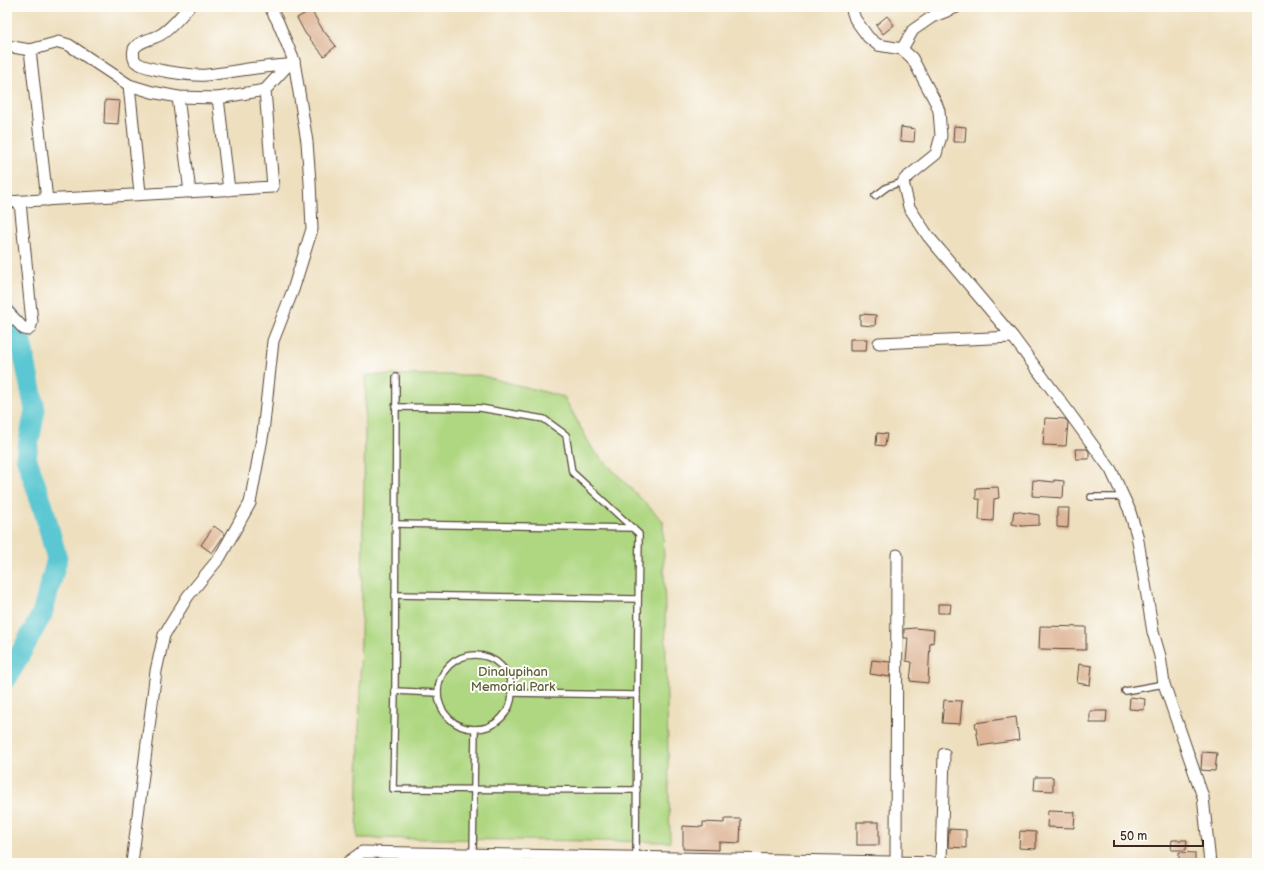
<svg xmlns="http://www.w3.org/2000/svg" width="1264" height="870" font-family="'Balsamiq Sans',sans-serif">
	<style>
		.green { fill: #afd781; stroke: #758050 }
		.lines { fill: none; stroke-linecap: round; stroke-linejoin: round }
		.river { stroke: #5ac7d2; stroke-width: 21 }
		.building { fill: #deb597 }
		.service-casing { stroke: #564536; stroke-width: 8 }
		.minor-casing { stroke: #564536; stroke-width: 13 }
		.service { stroke: #fff; stroke-width: 5.5 }
		.minor { stroke: #fff; stroke-width: 11 }
		.labels { text-anchor: middle; dominant-baseline: central; stroke-width: 4; stroke-linejoin: round; paint-order: stroke }
		.park-label { font-size: 13px; fill: #5e5e3c; stroke: #fdfcf7 }
	</style>
	<rect width="100%" height="100%" fill="#fdfcf7"/>
	<filter id="ink" filterUnits="userSpaceOnUse"><feTurbulence type="fractalNoise" baseFrequency=".025" numOctaves="2"/><feDisplacementMap in="SourceGraphic" scale="8" xChannelSelector="R" yChannelSelector="G"/><feConvolveMatrix kernelMatrix="1 2 1 2 8 2 1 2 1" color-interpolation-filters="sRGB"/></filter>
	<filter id="wash" filterUnits="userSpaceOnUse"><feTurbulence type="fractalNoise" baseFrequency=".012" numOctaves="4" result="noise"/><feDisplacementMap in="SourceGraphic" scale="16" xChannelSelector="R" yChannelSelector="G"/><feGaussianBlur stdDeviation="0.9" result="paint"/><feColorMatrix in="noise" values="0 0 0 0 0 0 0 0 0 0 0 0 0 0 0 0 0 1.4 0 .05"/><feComposite in="paint" operator="in"/></filter>
	<g filter="url(#wash)">
		<rect width="100%" height="100%" fill="#eedfbf"/>
		<!-- green -->
		<polygon class="green" points="366,375 479,375 564,397 593,450 663,521 670,842 357,838"/>
		<g class="lines">
			<!-- river -->
			<polyline class="river" points="7,314 18,327 35,410 26,457 43,507 57,559 42,614 7,678"/>
		</g>
		<g id="blocks">
			<!-- building -->
			<g class="building">
				<polygon points="311,10 323,30 336,46 324,56 305,33 297,18"/>
				<polygon points="887,16 894,25 883,34 876,25"/>
				<polygon points="105,100 120,101 118,124 104,123"/>
				<polygon points="954,126 966,127 965,142 953,142"/>
				<polygon points="901,127 915,129 914,142 900,141"/>
				<polygon points="860,314 876,315 875,326 860,325"/>
				<polygon points="850,339 867,339 866,351 850,351"/>
				<polygon points="1045,418 1065,419 1068,422 1066,446 1043,445"/>
				<polygon points="877,433 887,434 885,446 876,445"/>
				<polygon points="1075,449 1087,449 1089,452 1089,459 1076,459"/>
				<polygon points="1033,480 1054,482 1054,480 1064,481 1063,498 1032,496"/>
				<polygon points="998,487 999,498 994,499 993,521 979,520 980,499 976,499 976,488"/>
				<polygon points="1057,508 1069,508 1068,528 1057,527"/>
				<polygon points="1014,511 1039,515 1039,525 1022,526 1012,524"/>
				<polygon points="214,526 225,534 212,553 201,545"/>
				<polygon points="938,604 951,604 950,613 938,613"/>
				<polygon points="1040,626 1086,627 1086,650 1039,649"/>
				<polygon points="915,628 934,630 933,643 930,642 928,683 910,681 912,662 906,661 908,638 904,638 904,629"/>
				<polygon points="872,660 890,662 890,677 870,674"/>
				<polygon points="1079,664 1092,666 1090,685 1077,683"/>
				<polygon points="1130,697 1145,699 1144,710 1129,709"/>
				<polygon points="944,700 962,701 960,724 942,723"/>
				<polygon points="1090,711 1107,711 1106,723 1090,723"/>
				<polygon points="1016,717 1019,740 979,746 975,723"/>
				<polygon points="1202,752 1217,753 1215,771 1201,770"/>
				<polygon points="1035,777 1053,777 1053,791 1034,790"/>
				<polygon points="1048,811 1075,812 1074,828 1047,827"/>
				<polygon points="724,819 741,819 740,843 719,842 719,850 683,849 683,826 703,827 703,822 724,823"/>
				<rect x="857" y="822" width="22" height="23"/>
				<polygon points="949,829 966,830 966,848 948,847"/>
				<polygon points="1020,831 1036,832 1036,849 1019,848"/>
				<polygon points="1172,840 1187,840 1186,850 1171,850"/>
				<polygon points="1179,852 1195,853 1195,863 1179,863"/>
			</g>
		</g>
	</g>
	<g filter="url(#ink)">
		<use href="#blocks" fill-opacity="0" stroke="#564536" stroke-width="1"/>
		<g class="lines">
			<!-- service casing -->
			<g class="service-casing">
				<g id="service">
					<polyline points="875,196 887,187 903,182"/>
					<polyline points="396,377 395,691 393,789 637,790"/>
					<polyline points="395,407 480,408 544,419 566,435 572,472 639,534 637,695 636,857"/>
					<polyline points="1091,497 1123,497"/>
					<polyline points="395,524 633,528"/>
					<polyline points="395,595 638,599"/>
					<circle cx="475" cy="692" r="37"/>
					<polyline points="395,691 438,693"/>
					<polyline points="1125,691 1164,684"/>
					<polyline points="511,693 637,695"/>
					<polyline points="473,854 475,729"/>
				</g>
			</g>
			<!-- minor casing -->
			<g class="minor-casing">
				<g id="minor">
					<path d="M189 7C180 16 172 28 160 35 153 39 138 41 134 49 133 53 133 57 135 61 143 70 193 76 206 75 233 72 260 66 288 65"/>
					<polyline points="851,7 855,19 868,37 878,45 902,49 912,58 936,103 939,111 941,136 936,154 905,179 903,182 909,207 928,236 1013,337 1062,403 1111,470 1129,509 1137,535 1153,632 1160,656 1164,684 1203,797 1210,863"/>
					<polyline points="7,46 30,50 59,42 69,45 129,85 152,92 178,97 218,98 265,90"/>
					<polyline points="902,49 913,30 932,17 957,7"/>
					<polyline points="30,50 47,200"/>
					<polyline points="129,85 140,193"/>
					<polyline points="178,97 190,192"/>
					<polyline points="218,98 229,190"/>
					<polyline points="7,202 273,187 265,90 288,65 294,61"/>
					<polyline points="7,311 24,329 28,330 30,328 32,322 20,202"/>
					<polyline points="879,343 1013,337"/>
					<polyline points="896,862 897,555"/>
					<polyline points="132,863 156,671 164,635 188,596 220,557 250,503 263,433 273,341 293,290 312,229 310,182 307,142 294,61 278,22 270,7"/>
					<polyline points="347,863 362,852 943,863"/>
					<polyline points="941,863 944,754"/>
				</g>
			</g>
			<!-- service -->
			<use href="#service" class="service"/>
			<!-- minor -->
			<use href="#minor" class="minor"/>
		</g>
	</g>
	<g class="labels">
		<!-- park labels -->
		<g class="park-label">
			<text x="513" y="672">Dinalupihan<tspan x="513" dy="15">Memorial Park</tspan></text>
		</g>
	</g>
	<!-- margin -->
	<rect width="1264" height="870" fill="none" stroke="#fdfcf7" stroke-width="24"/>
	<!-- scale -->
	<path d="M1114 840v6h89v-6" fill="none" stroke="#3b2a1e" stroke-width="2"/>
	<text x="1120" y="840" font-size="12" fill="#3b2a1e" stroke="#fdfcf7" stroke-width="3" paint-order="stroke">50 m</text>
</svg>
